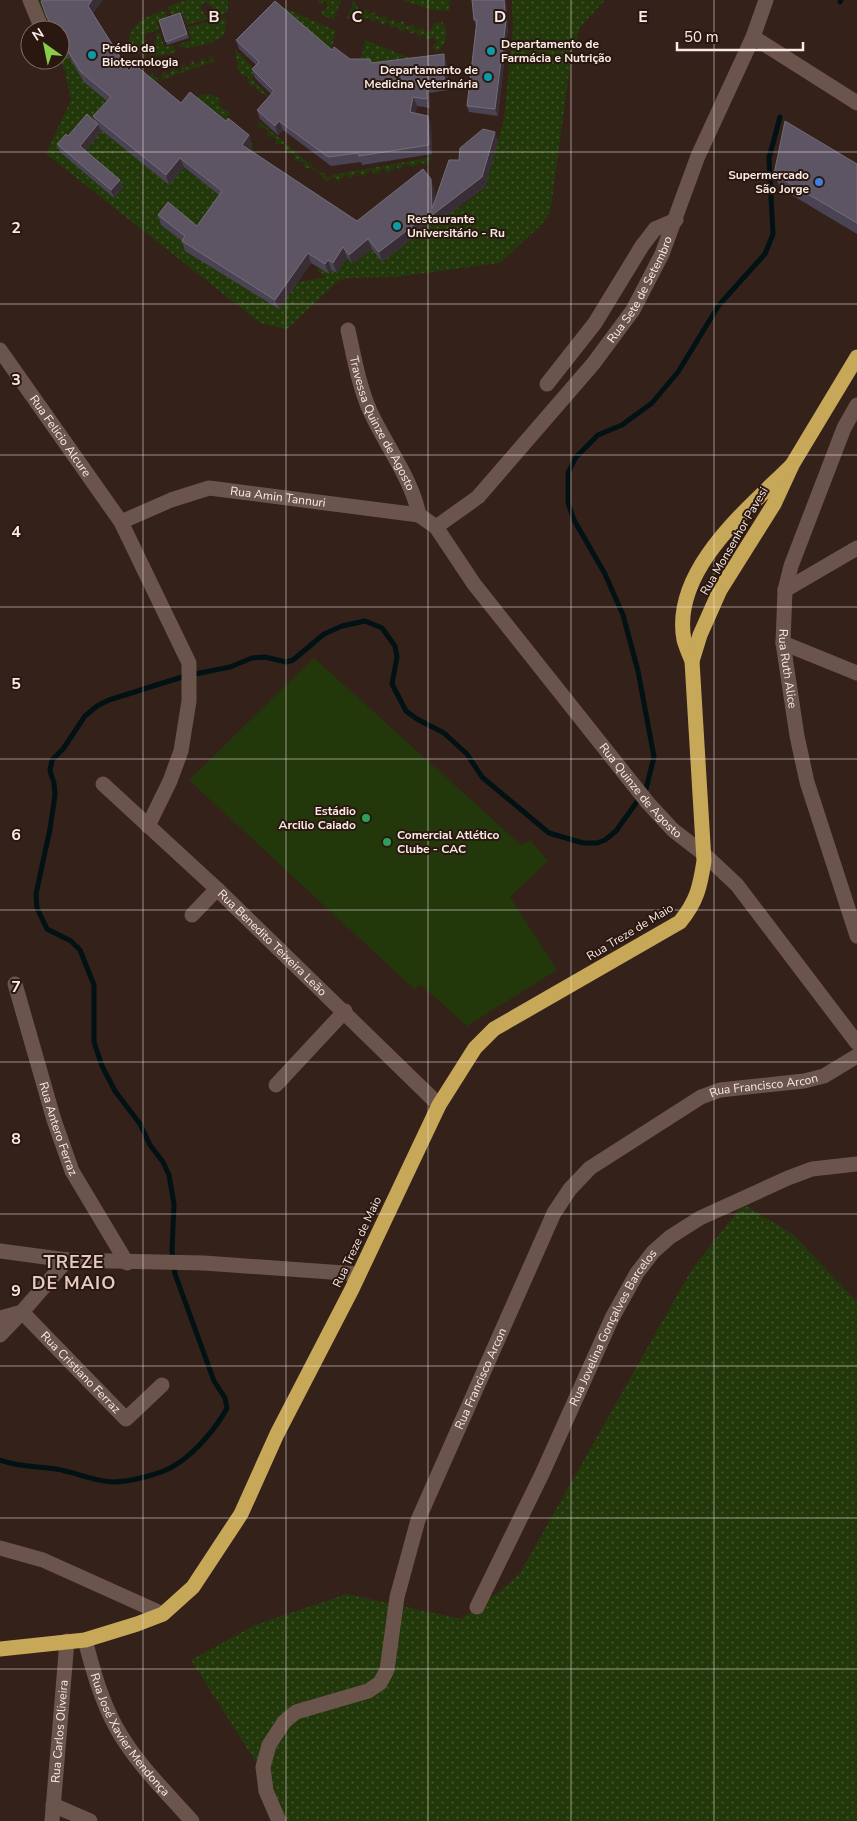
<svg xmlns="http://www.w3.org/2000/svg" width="857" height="1821" font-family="'Nunito Sans',sans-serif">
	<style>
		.grass { fill: url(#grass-dots) }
		.park { fill: #22380b }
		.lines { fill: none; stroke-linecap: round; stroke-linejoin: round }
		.stream { stroke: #021114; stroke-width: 5 }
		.minor { stroke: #6b544b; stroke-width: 15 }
		.highway { stroke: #c7a758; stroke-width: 15 }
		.wall { fill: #4a4354 }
		.shaded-wall { fill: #392e36 }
		.building { fill: #5d5564; stroke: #756c78 }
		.grid { fill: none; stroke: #f8ebe5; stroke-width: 1; stroke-opacity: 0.55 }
		.culture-dot { fill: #0f9aa8; stroke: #2a1810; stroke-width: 2 }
		.shop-dot { fill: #3f7fe0; stroke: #2a1810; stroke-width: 2 }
		.leisure-dot { fill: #2e9e5b; stroke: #2a1810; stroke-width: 2 }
		.labels { text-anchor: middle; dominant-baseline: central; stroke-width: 4; stroke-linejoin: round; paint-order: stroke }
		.poi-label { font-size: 12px; font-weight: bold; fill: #f8ebe5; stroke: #2a1810; text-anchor: start }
		.street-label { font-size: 12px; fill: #f8ebe5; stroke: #2a1810 }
		.district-label { font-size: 18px; font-weight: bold; letter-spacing: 1px; fill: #e4cabf; stroke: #2a1810 }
		.grid-label { font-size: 16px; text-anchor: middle; font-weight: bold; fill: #f8ebe5; stroke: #2a1810; stroke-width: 4; stroke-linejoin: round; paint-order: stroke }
	</style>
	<defs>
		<pattern id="grass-dots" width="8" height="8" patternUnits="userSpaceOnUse" patternTransform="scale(1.25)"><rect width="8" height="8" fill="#22380b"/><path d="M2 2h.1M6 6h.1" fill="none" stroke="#43552e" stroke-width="1.8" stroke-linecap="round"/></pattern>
	</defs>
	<rect width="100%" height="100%" fill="#342119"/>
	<!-- grass -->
	<g class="grass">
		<polygon points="31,0 43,0 82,28 64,48 85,82 113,66 118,110 155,148 143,163 169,185 220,123 193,174 215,192 252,145 253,150 259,156 340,209 293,287 298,282 326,277 317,271 331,249 353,243 353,264 372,249 458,207 459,208 485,187 504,119 513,29 512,0 605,0 581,26 572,52 550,213 542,224 500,263 395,277 347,278 338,281 287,329 260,323 46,154 71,100 65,71 59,60 60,30 46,30 51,27 44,12 37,16"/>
		<polygon points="188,0 228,0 228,12 213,18 211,15 213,7 206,2 202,4 201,9 208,19 186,25 182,14 172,16 168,8 170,5"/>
		<polygon points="317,0 341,0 334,19 322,16 322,10 328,7 325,1 320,4"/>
		<path d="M354 0 360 12 366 9 369 14 375 12 379 18 385 15 388 21 394 19 397 23 403 21 406 27 413 24 416 30 423 27 425 33 431 30 434 23 442 22C450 31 447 45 436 52L432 47 437 42 434 37 428 40 424 34 419 37 415 32 410 34 407 29 400 31 397 26 391 28 388 22 382 25 378 19 372 22 369 17 363 20 359 13 347 19Z"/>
		<polygon points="402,0 450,0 449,11 433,10"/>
		<polygon points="278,5 336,31 331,50"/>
		<path d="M166 11 167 18 157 22 159 30 145 34 144 39 147 44 152 45 156 42 157 34 160 33 164 46H173L177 52C111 69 119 18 166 11Z"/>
		<path d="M224 18H226C226 23 226 30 224 34 219 43 184 52 177 45L191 40 188 27Z"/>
		<polygon points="365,40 420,62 385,67 355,63 362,55"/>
		<polygon points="235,49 257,72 252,79 271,98 258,91 257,87 249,84 248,77 239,73"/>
		<polygon points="211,55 215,61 158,81 153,79 145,80 152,73 160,81 164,71 169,75 173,68 180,72 182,65 189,68 192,61 198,65 201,58 208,62"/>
		<polygon points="211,94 220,99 219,105 230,113 225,119 197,99 200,95"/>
		<path d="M259 121 319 172 325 174 327 179 332 175 433 157 425 165 420 162 414 167 404 164 400 171 396 166 389 173 383 168 376 175 370 170 363 177 358 172 351 179 346 174 339 181 333 177 326 182C320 173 315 167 304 168V162L294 161 295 154 285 152V144H275L276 138 267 136V129L258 127Z"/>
		<polygon points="743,1204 794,1235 855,1300 857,1299 857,1821 283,1821 259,1767 191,1660 255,1625 347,1594 461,1619 497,1594 520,1573 692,1269"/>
	</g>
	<!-- park -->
	<polygon class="park" points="314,658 521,845 530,840 548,861 510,897 557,970 467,1026 421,985 414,989 189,780"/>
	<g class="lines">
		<!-- stream -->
		<g class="stream">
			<polyline points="840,2 841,0"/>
			<path d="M0 1460C19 1467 37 1466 56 1469 75 1472 93 1481 112 1482 129 1482 163 1474 177 1464 196 1452 217 1427 227 1408L225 1398 214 1381 175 1274 172 1250 174 1204 169 1175 163 1162 150 1145 140 1124 115 1091 102 1066 94 1042V985L80 950 71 941 47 929 37 908 36 894 50 829 55 795 54 783 50 771 52 760 63 749 85 716 97 706 109 700 185 676 230 667 252 658 265 657 286 662 293 660 324 634 342 626 365 621 382 628 395 646 397 657 392 684 406 711 417 719 444 733 467 754 482 777 549 833 583 843H597L605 840 616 831 646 789 654 757 638 671 623 615 605 574 574 520 568 503V473L576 457 598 435 622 425 652 403 678 372 719 305 765 254 773 234 769 158 780 117"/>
		</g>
		<!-- minor -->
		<g class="minor">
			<polyline points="30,0 42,29"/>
			<polyline points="753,37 857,103"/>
			<path id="s1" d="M348 330C354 357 359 386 370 411 386 446 411 477 419 515"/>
			<path id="s2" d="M0 350 121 522 189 663V701L181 751 170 781 148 826"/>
			<polyline points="547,384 595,323 642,246 655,229 676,220"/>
			<path id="s3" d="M857 405 844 428 791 566 785 590 783 643 797 736 807 782 857 936"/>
			<path id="s4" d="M121 522 171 500 209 488 419 515 436 527 474 584 648 803 673 830 704 854 737 885 857 1043"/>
			<path id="s5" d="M436 527 478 497 593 364 633 310 662 254 698 156 753 37 766 0"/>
			<polyline points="785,590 857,548"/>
			<polyline points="783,643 857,673"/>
			<path id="s6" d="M103 784 217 889 439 1105"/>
			<polyline points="192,915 217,889"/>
			<path id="s7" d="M15 984 54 1120 72 1171 127 1263"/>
			<polyline points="276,1085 345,1011"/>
			<polyline points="0,1251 67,1260 204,1263 358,1274"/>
			<polyline points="0,1318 22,1312 67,1260"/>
			<path id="s8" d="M0 1335 22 1312 126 1419 162 1385"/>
			<polyline points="0,1548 43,1560 163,1614"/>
			<path id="s9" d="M477 1607 542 1474 612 1318 637 1273 653 1252 670 1237 700 1218 788 1178 812 1169 857 1164"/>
			<path id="s10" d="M85 1640C93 1670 101 1700 116 1727 135 1762 166 1792 192 1821"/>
			<polyline points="53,1805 90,1821"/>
			<path id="s11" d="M52 1821 67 1641"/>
			<path id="s12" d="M279 1821 266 1791 263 1767 269 1745 284 1722 296 1712 368 1691 380 1683 387 1670 397 1597 418 1520 554 1213 570 1189 590 1168 701 1097 720 1090 804 1081 824 1076 857 1056"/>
		</g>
		<!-- highway -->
		<g class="highway">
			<polyline points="692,661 700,635 720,590 774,504 792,465 857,357"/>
			<path d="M0 1649 85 1640 137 1624 163 1614 193 1587 241 1514 277 1434 352 1289 439 1105 475 1048 494 1029 680 922C697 901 700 887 704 861L692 661C689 654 686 647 684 640 671 570 749 508 792 465"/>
		</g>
	</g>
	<!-- wall -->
	<g class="wall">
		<polygon points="43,0 103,0 93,13 129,71 181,103 226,121 249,135 252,145 249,149 357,221 434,188 435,202 459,160 498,141 485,187 434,225 433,222 382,262 372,249 352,264 347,257 337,273 331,270 329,274 311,263 279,309 185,251 182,241 161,225 158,215 197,226 219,195 184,167 169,185 100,129 101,132 85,150 120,180 123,187 114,198 60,152 57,144 68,136 95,121 93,116 107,101 84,82 60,42 60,30 53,30 51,27 41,1"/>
		<polygon points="472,0 508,28 498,116 469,112 467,106 476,27 474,20"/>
		<polygon points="180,13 189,38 167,45 159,20"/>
		<polygon points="236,40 332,50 350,59 372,63 447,63 448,90 429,93 430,108 417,106 415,114 431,125 432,154 362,165 361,162 331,166 283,130 278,135 260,119 257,110 271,94 255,78 252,69 256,65 239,49"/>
		<polygon points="857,164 857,234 780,188 774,174"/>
	</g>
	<!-- shaded-wall -->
	<g class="shaded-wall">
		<polygon points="92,0 103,0 92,15 88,6"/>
		<polygon points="504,0 506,0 508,28 498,116 495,109"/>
		<polygon points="444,54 447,63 448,90 444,81"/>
		<polygon points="426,84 429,93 430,108 427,99"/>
		<polygon points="413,97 417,106 414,121 410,112"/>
		<polygon points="428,116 431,125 432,154 429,145"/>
		<polygon points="279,121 283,130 278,135 275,126"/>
		<polygon points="98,124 101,132 83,154 80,146"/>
		<polygon points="495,132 498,141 485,187 434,225 433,222 382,262 379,252 432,209 431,179 434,188 436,212"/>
		<polygon points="249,135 252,145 245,154 242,145"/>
		<polygon points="180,158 184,167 169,185 166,175"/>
		<polygon points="120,180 123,187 114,198 111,190"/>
		<polygon points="368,239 372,249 352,264 349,255"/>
		<polygon points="343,247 347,257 337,273 333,263"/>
		<polygon points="308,253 311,263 279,309 275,300"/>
		<polygon points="328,260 331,270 329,274 325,264"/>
	</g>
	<!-- building -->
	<g class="building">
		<polygon points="43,0 92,0 88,6 129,71 134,64 181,103 190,92 226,121 228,118 249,135 242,145 357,221 423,169 431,179 432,209 449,160 459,160 460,148 483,129 495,132 482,177 431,216 432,211 379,252 368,239 349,255 343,247 333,263 328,260 325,264 308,253 275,300 182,241 185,236 158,215 168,202 197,226 222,191 180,158 166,175 93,116 111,97 81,72 60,38 60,30 55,30 47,18 41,1"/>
		<polygon points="472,0 504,0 506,21 495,109 467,106 477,20 474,20"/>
		<polygon points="275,1 332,50 334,47 350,59 370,59 371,63 444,54 444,81 426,84 427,99 413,97 410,112 428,116 429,145 359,156 358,153 328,157 279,121 275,126 257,110 274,91 252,69 259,62 236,40"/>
		<polygon points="180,13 187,34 166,42 159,20"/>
		<polygon points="87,114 98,124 80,146 120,180 111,190 57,144 66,134 68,136"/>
		<polygon points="785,121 857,164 857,223 774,174"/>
	</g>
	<!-- grid -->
	<path class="grid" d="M143 0V1821M286 0V1821M428 0V1821M571 0V1821M714 0V1821M0 152H857M0 304H857M0 455H857M0 607H857M0 759H857M0 910H857M0 1062H857M0 1214H857M0 1366H857M0 1518H857M0 1669H857"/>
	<!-- markers -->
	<g class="culture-dot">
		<circle cx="491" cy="51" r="5"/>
		<circle cx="92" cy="55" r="5"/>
		<circle cx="488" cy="77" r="5"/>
		<circle cx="397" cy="226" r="5"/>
	</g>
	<circle class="shop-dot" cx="819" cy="182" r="5"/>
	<g class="leisure-dot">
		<circle cx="366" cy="818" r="5"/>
		<circle cx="387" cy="842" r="5"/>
	</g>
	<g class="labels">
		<!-- poi labels -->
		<g class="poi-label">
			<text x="501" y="44">Departamento de<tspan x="501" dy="14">Farmácia e Nutrição</tspan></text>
			<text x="102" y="48">Prédio da<tspan x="102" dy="14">Biotecnologia</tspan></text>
			<text x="478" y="70" text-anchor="end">Departamento de<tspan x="478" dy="14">Medicina Veterinária</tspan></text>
			<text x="809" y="175" text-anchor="end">Supermercado<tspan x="809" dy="14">São Jorge</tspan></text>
			<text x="407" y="219">Restaurante<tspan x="407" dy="14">Universitário - Ru</tspan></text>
			<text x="356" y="811" text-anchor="end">Estádio<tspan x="356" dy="14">Arcilio Caiado</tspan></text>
			<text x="397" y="835">Comercial Atlético<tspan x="397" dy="14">Clube - CAC</tspan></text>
		</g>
		<!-- street labels -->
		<g class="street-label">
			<text stroke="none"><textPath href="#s5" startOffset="316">Rua Sete de Setembro</textPath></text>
			<text stroke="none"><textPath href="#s1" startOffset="100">Travessa Quinze de Agosto</textPath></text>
			<text stroke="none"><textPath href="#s2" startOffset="105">Rua Felicio Alcure</textPath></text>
			<text stroke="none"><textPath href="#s4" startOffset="164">Rua Amin Tannuri</textPath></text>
			<text transform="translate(734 541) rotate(-60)">Rua Monsenhor Pavesi</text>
			<text stroke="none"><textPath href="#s3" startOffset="278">Rua Ruth Alice</textPath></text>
			<text stroke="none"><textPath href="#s4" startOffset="661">Rua Quinze de Agosto</textPath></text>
			<text transform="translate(630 932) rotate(-31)">Rua Treze de Maio</text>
			<text stroke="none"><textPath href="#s6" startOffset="232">Rua Benedito Teixeira Leão</textPath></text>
			<text stroke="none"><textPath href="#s12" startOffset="970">Rua Francisco Arcon</textPath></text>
			<text stroke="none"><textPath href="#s7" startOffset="151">Rua Antero Ferraz</textPath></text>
			<text transform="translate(357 1242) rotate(-65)">Rua Treze de Maio</text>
			<text stroke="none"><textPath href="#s9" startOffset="311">Rua Jovelina Gonçalves Barcelos</textPath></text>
			<text stroke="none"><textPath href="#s8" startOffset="116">Rua Cristiano Ferraz</textPath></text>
			<text stroke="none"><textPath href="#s12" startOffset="535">Rua Francisco Arcon</textPath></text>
			<text stroke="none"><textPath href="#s11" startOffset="90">Rua Carlos Oliveira</textPath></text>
			<text stroke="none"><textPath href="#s10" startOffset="106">Rua José Xavier Mendonça</textPath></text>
		</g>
		<!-- district labels -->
		<g class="district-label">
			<text x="74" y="1262">TREZE<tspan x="74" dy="21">DE MAIO</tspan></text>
		</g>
	</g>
	<g class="grid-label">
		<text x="214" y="22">B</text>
		<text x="357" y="22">C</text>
		<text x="500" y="22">D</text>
		<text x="643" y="22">E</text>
		<text x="16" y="233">2</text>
		<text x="16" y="385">3</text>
		<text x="16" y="537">4</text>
		<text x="16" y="689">5</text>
		<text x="16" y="840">6</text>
		<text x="16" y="992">7</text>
		<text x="16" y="1144">8</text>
		<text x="16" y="1296">9</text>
	</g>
	<!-- north arrow -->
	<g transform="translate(45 45) rotate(327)"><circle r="24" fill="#2a1810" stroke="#7c6c65"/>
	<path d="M0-4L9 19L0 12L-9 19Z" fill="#87cf4a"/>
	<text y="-8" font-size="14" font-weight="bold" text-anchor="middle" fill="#f8ebe5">N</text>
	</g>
	<!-- scale -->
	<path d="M677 42v8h126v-8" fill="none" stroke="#f8ebe5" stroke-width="2.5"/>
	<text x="684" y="42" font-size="15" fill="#f8ebe5" stroke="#2a1810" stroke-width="4" paint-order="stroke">50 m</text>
</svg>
